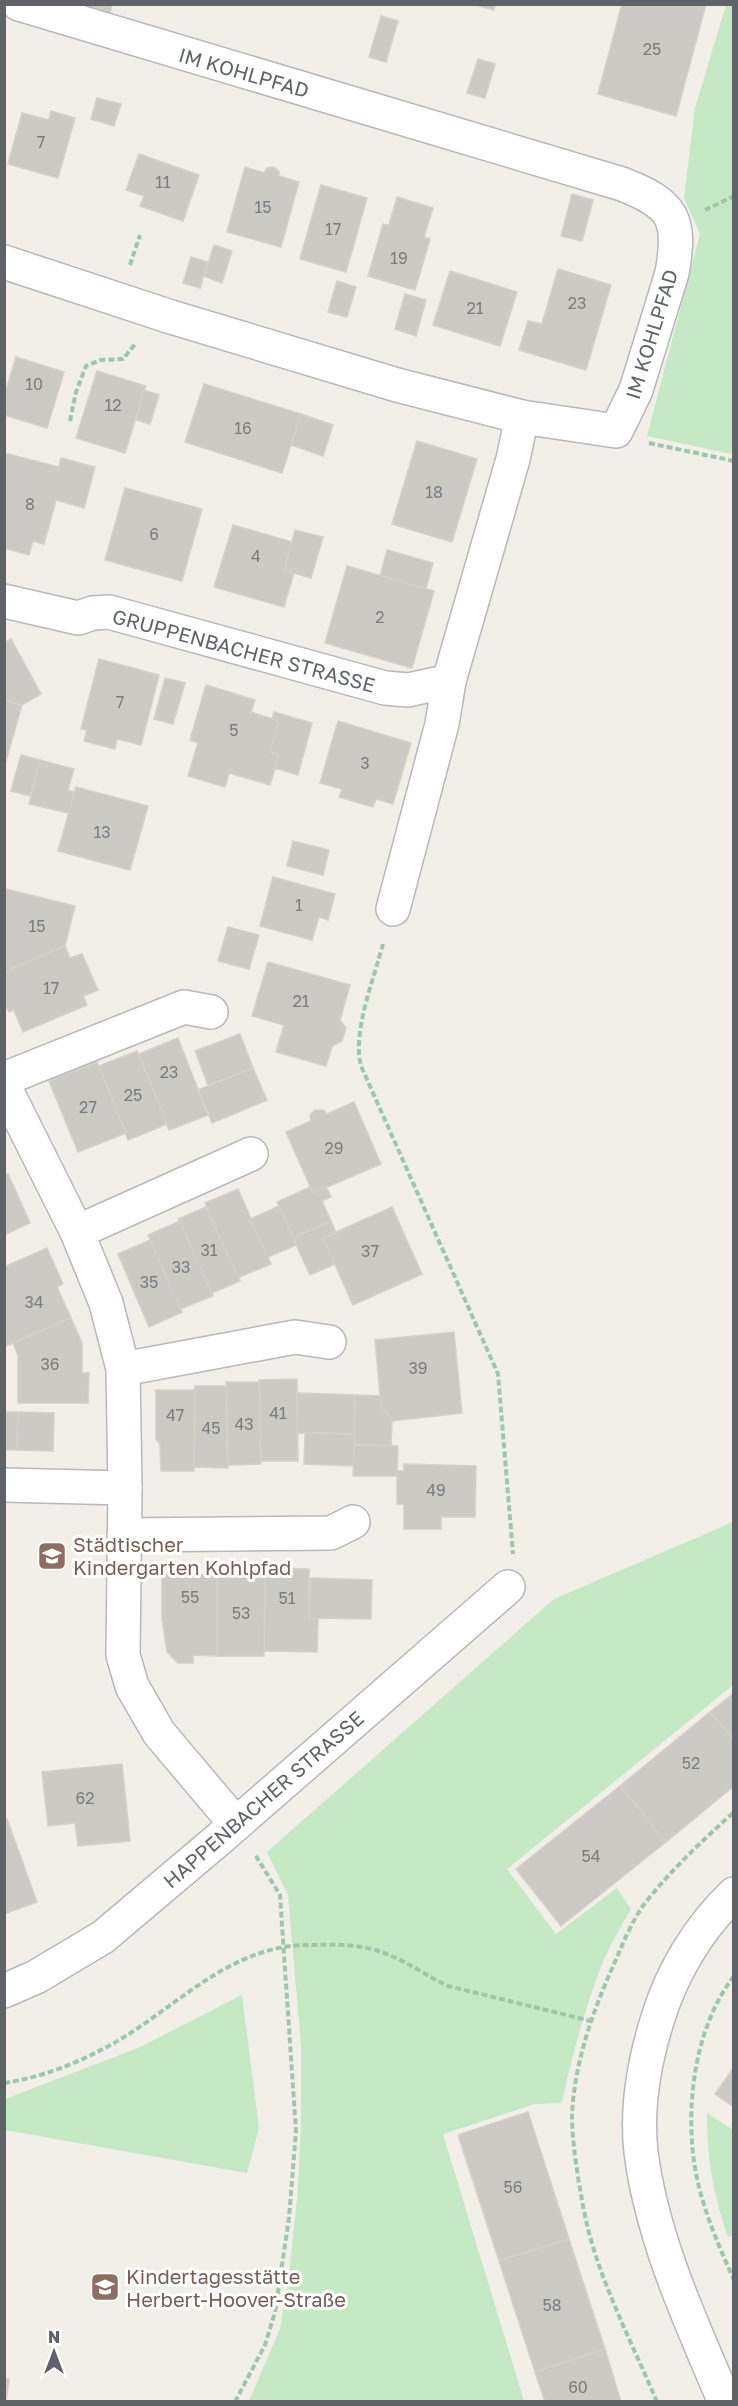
<svg xmlns="http://www.w3.org/2000/svg" width="738" height="2406" font-family="'Golos Text',sans-serif">
	<style>
		.green { fill: #c5e8c5 }
		.building { fill: #cccac5; stroke: #d6d1c6; stroke-width: 1.5 }
		.lines { fill: none; stroke-linecap: round; stroke-linejoin: round }
		.minor-casing { stroke: #b5b8bc; stroke-width: 36 }
		.path { stroke: #9cc7a9; stroke-width: 4; stroke-dasharray: 6 3; stroke-linecap: butt }
		.minor { stroke: #fff; stroke-width: 33 }
		.labels { text-anchor: middle; dominant-baseline: central; stroke-width: 6; stroke-linejoin: round; paint-order: stroke }
		.number-label { font-size: 16px; fill: #7a7d7f }
		.street-label { font-size: 20px; fill: #5f6368; stroke: #fff }
		.education-label { font-size: 20px; fill: #785e54; stroke: #fff; text-anchor: start }
	</style>
	<rect width="100%" height="100%" fill="#f1efe8"/>
	<!-- green -->
	<g class="green">
		<polygon points="726,5 734,5 734,443 731,454 647,436 700,234 684,198 695,108"/>
		<path d="M733 1522V1685L507 1869 556 1934 617 1888 631 1909C622 1925 612 1941 605 1957 586 2004 572 2054 562 2103L535 2104 443 2134 524 2401H249L280 2329 289 2276 298 2189 301 2123V2045L288 1895 267 1852 554 1599Z"/>
		<polygon points="242,1995 259,2128 247,2173 5,2130 5,2099 138,2048"/>
		<path d="M707 2113 733 2130V2235L728 2237C713 2194 707 2159 707 2113Z"/>
	</g>
	<!-- building -->
	<g class="building">
		<polygon points="83,4 112,4 110,13"/>
		<polygon points="472,4 495,4 494,10"/>
		<polygon points="622,4 706,4 676,116 598,94"/>
		<polygon points="381,16 398,21 386,62 369,57"/>
		<polygon points="478,59 495,64 485,98 467,93"/>
		<polygon points="97,98 121,104 114,126 91,119"/>
		<polygon points="51,111 75,118 58,178 8,164 22,113 49,120"/>
		<polygon points="139,154 199,175 183,221 140,206 144,196 126,190"/>
		<polygon points="245,167 264,173 267,168 274,167 279,172 279,176 299,182 281,247 227,232"/>
		<polygon points="321,185 367,198 346,272 300,259"/>
		<polygon points="572,194 593,200 582,241 561,236"/>
		<polygon points="397,197 433,208 424,237 430,239 415,290 368,276 383,224 389,225"/>
		<polygon points="214,245 232,251 222,283 204,276"/>
		<polygon points="191,257 208,262 200,288 183,283"/>
		<polygon points="558,269 611,285 586,370 519,350 528,321 542,324"/>
		<polygon points="450,271 517,292 500,346 433,325"/>
		<polygon points="337,281 356,287 347,317 328,312"/>
		<polygon points="405,294 426,300 416,336 395,329"/>
		<polygon points="16,357 64,372 47,428 4,415 4,397"/>
		<polygon points="97,371 146,386 125,453 76,438"/>
		<polygon points="204,384 301,414 282,473 185,442"/>
		<polygon points="144,390 159,395 150,424 136,420"/>
		<polygon points="301,414 333,425 323,456 291,445"/>
		<polygon points="417,441 477,459 452,542 392,524"/>
		<polygon points="4,453 59,467 61,458 95,467 84,508 56,500 44,544 33,541 29,555 4,548"/>
		<polygon points="125,488 202,509 182,581 105,560"/>
		<polygon points="233,525 292,542 284,570 294,573 284,607 214,587"/>
		<polygon points="295,530 323,537 311,578 284,570"/>
		<polygon points="387,550 433,563 426,588 380,576"/>
		<polygon points="347,566 434,591 412,668 325,643"/>
		<polygon points="11,639 41,694 22,705 4,700 4,643"/>
		<polygon points="99,659 159,675 141,745 117,739 115,749 84,741 87,730 81,729"/>
		<polygon points="165,678 185,683 173,724 154,719"/>
		<polygon points="206,685 255,700 251,712 279,721 270,752 279,755 270,785 229,773 225,787 188,776 198,743 190,740"/>
		<polygon points="4,700 22,705 4,768"/>
		<polygon points="274,712 312,723 298,775 275,768 279,755 270,752 279,721 272,719"/>
		<polygon points="338,721 411,743 393,804 376,799 373,807 339,797 342,789 320,783"/>
		<polygon points="21,755 40,760 30,796 11,791"/>
		<polygon points="40,760 74,769 68,790 74,792 69,813 29,804"/>
		<polygon points="76,787 148,806 130,870 58,851"/>
		<polygon points="293,841 329,850 323,875 287,866"/>
		<polygon points="273,877 335,894 328,920 319,917 312,940 260,926"/>
		<polygon points="6,889 75,906 65,946 4,972"/>
		<polygon points="228,927 259,935 249,969 218,961"/>
		<polygon points="65,946 70,958 82,954 98,990 83,996 87,1005 23,1032 14,1010 9,1012 4,1001 4,992 6,991 4,972"/>
		<polygon points="268,962 350,985 340,1020 346,1028 342,1041 332,1046 326,1066 276,1052 284,1025 252,1016"/>
		<polygon points="240,1034 253,1068 208,1085 195,1051"/>
		<polygon points="178,1038 208,1115 169,1130 139,1054"/>
		<polygon points="137,1051 167,1124 128,1140 99,1066"/>
		<polygon points="97,1062 126,1133 78,1152 49,1081"/>
		<polygon points="253,1068 267,1100 212,1123 198,1090"/>
		<polygon points="354,1102 381,1164 313,1193 286,1132 311,1121 310,1115 315,1110 323,1110 327,1114"/>
		<polygon points="8,1174 30,1223 4,1235 4,1175"/>
		<polygon points="310,1187 313,1193 326,1187 331,1197 322,1201 331,1221 293,1238 277,1202"/>
		<polygon points="238,1189 271,1264 237,1278 205,1203"/>
		<polygon points="279,1206 296,1245 268,1257 250,1219"/>
		<polygon points="206,1207 240,1281 212,1293 178,1219"/>
		<polygon points="392,1207 422,1274 353,1305 323,1238"/>
		<polygon points="180,1221 213,1296 180,1309 148,1235"/>
		<polygon points="331,1221 336,1233 323,1238 335,1264 310,1275 293,1238"/>
		<polygon points="150,1240 182,1312 149,1327 118,1254"/>
		<polygon points="47,1248 63,1284 57,1287 71,1318 6,1346 4,1267"/>
		<polygon points="71,1318 82,1343 82,1373 89,1373 88,1403 18,1403 18,1355 13,1343"/>
		<polygon points="454,1332 462,1413 392,1421 381,1405 375,1340"/>
		<polygon points="297,1379 298,1461 261,1461 259,1380"/>
		<polygon points="226,1382 259,1382 261,1464 228,1465"/>
		<polygon points="195,1386 226,1386 228,1468 194,1467"/>
		<polygon points="156,1390 195,1390 194,1471 161,1471 160,1444 156,1439"/>
		<polygon points="297,1393 355,1395 355,1434 297,1433"/>
		<polygon points="355,1395 381,1396 381,1405 392,1421 391,1446 354,1445"/>
		<polygon points="4,1412 18,1412 17,1450 4,1450"/>
		<polygon points="18,1412 54,1413 53,1451 17,1450"/>
		<polygon points="305,1433 355,1434 354,1466 304,1464"/>
		<polygon points="354,1445 398,1446 397,1476 353,1476"/>
		<polygon points="404,1464 476,1466 475,1517 441,1517 441,1529 404,1529 404,1504 397,1504 397,1471 404,1471"/>
		<polygon points="265,1568 309,1569 309,1618 318,1618 317,1652 264,1651"/>
		<polygon points="162,1574 217,1575 217,1656 193,1655 193,1663 178,1663 167,1652 162,1619"/>
		<polygon points="217,1575 265,1575 264,1656 217,1656"/>
		<polygon points="310,1578 372,1580 371,1619 309,1618"/>
		<polygon points="734,1693 734,1740 710,1712"/>
		<polygon points="710,1712 734,1740 734,1786 666,1842 620,1786"/>
		<polygon points="122,1764 130,1841 78,1846 75,1823 48,1826 42,1772"/>
		<polygon points="620,1786 666,1842 561,1926 516,1869"/>
		<polygon points="7,1819 37,1902 4,1914 4,1820"/>
		<polygon points="734,2067 734,2107 715,2094"/>
		<polygon points="528,2112 569,2239 499,2261 458,2135"/>
		<polygon points="569,2239 605,2349 535,2372 499,2261"/>
		<polygon points="605,2349 621,2402 545,2402 535,2372"/>
		<polygon points="4,2378 9,2379 6,2402 4,2402"/>
	</g>
	<g class="lines">
		<!-- minor casing -->
		<g class="minor-casing">
			<g id="minor">
				<path d="M4 262 171 317 397 385 522 417 616 431 636 390 672 273C682 218 673 204 622 184L19 4"/>
				<polyline points="4,601 78,618 93,613 109,612 385,688 408,690 449,681 513,459 522,417"/>
				<polyline points="393,909 442,724 449,681"/>
				<polyline points="4,1079 184,1007 211,1012"/>
				<polyline points="4,1086 77,1232 106,1303 123,1369 125,1488 123,1655 132,1686 159,1733 235,1823"/>
				<polyline points="77,1232 251,1154"/>
				<polyline points="123,1369 295,1337 329,1342"/>
				<polyline points="4,1485 125,1488"/>
				<polyline points="124,1535 331,1533 353,1522"/>
				<polyline points="4,1991 36,1977 103,1937 219,1839 508,1587"/>
				<path d="M725 2402C691 2322 652 2239 641 2152 636 2108 644 2063 657 2021 671 1974 698 1928 734 1894"/>
			</g>
		</g>
		<!-- path -->
		<g class="path">
			<polyline points="705,210 734,196"/>
			<polyline points="130,265 140,235"/>
			<polyline points="70,421 76,392 86,366 101,360 123,359 136,343"/>
			<polyline points="649,443 734,461"/>
			<path d="M383 944C374 978 352 1033 361 1066L498 1374 513 1554"/>
			<path d="M734 1976C695 2027 686 2101 694 2162 700 2203 717 2242 734 2280"/>
			<path d="M4 2083C38 2078 73 2065 103 2049 164 2018 214 1959 284 1947 295 1945 306 1945 316 1945 338 1944 363 1945 384 1953 407 1961 426 1976 448 1986L591 2021"/>
			<polyline points="235,2402 265,2345 275,2312 289,2218 296,2131 280,1895 256,1856"/>
			<path d="M657 2402C633 2345 603 2288 588 2229 581 2199 572 2147 572 2116 574 2061 595 2005 618 1955 625 1938 634 1918 645 1903 671 1870 702 1841 734 1812"/>
		</g>
		<!-- minor -->
		<use href="#minor" class="minor"/>
	</g>
	<!-- icons -->
	<defs>
		<g id="school-square" transform="scale(1.5)"><rect x="-9" y="-9" width="18" height="18" rx="4" fill="#8d6e63" stroke="#fff"/><path d="M0-5L7-2L0 1L-7-2ZM-4 1L0 2.5L4 1V4Q0 6-4 4Z" fill="#fff"/></g>
	</defs>
	<g fill-rule="evenodd">
		<use href="#school-square" x="52" y="1556"/>
		<use href="#school-square" x="105" y="2287"/>
	</g>
	<g class="labels">
		<!-- number labels -->
		<g class="number-label">
			<text x="652" y="49">25</text>
			<text x="41" y="142">7</text>
			<text x="163" y="182">11</text>
			<text x="263" y="207">15</text>
			<text x="333" y="229">17</text>
			<text x="399" y="258">19</text>
			<text x="577" y="303">23</text>
			<text x="475" y="308">21</text>
			<text x="34" y="384">10</text>
			<text x="113" y="405">12</text>
			<text x="243" y="428">16</text>
			<text x="434" y="492">18</text>
			<text x="30" y="504">8</text>
			<text x="154" y="534">6</text>
			<text x="256" y="556">4</text>
			<text x="380" y="617">2</text>
			<text x="120" y="702">7</text>
			<text x="234" y="730">5</text>
			<text x="365" y="763">3</text>
			<text x="102" y="832">13</text>
			<text x="299" y="905">1</text>
			<text x="37" y="926">15</text>
			<text x="51" y="988">17</text>
			<text x="301" y="1001">21</text>
			<text x="169" y="1072">23</text>
			<text x="133" y="1095">25</text>
			<text x="88" y="1107">27</text>
			<text x="334" y="1148">29</text>
			<text x="209" y="1250">31</text>
			<text x="370" y="1251">37</text>
			<text x="181" y="1267">33</text>
			<text x="149" y="1282">35</text>
			<text x="34" y="1302">34</text>
			<text x="50" y="1364">36</text>
			<text x="418" y="1368">39</text>
			<text x="278" y="1413">41</text>
			<text x="175" y="1415">47</text>
			<text x="244" y="1424">43</text>
			<text x="211" y="1428">45</text>
			<text x="436" y="1490">49</text>
			<text x="190" y="1597">55</text>
			<text x="287" y="1598">51</text>
			<text x="241" y="1613">53</text>
			<text x="691" y="1763">52</text>
			<text x="85" y="1798">62</text>
			<text x="591" y="1856">54</text>
			<text x="513" y="2187">56</text>
			<text x="552" y="2305">58</text>
			<text x="578" y="2387">60</text>
		</g>
		<!-- street labels -->
		<g class="street-label">
			<text transform="translate(244 72) rotate(16)">IM KOHLPFAD</text>
			<text transform="translate(651 334) rotate(-73)">IM KOHLPFAD</text>
			<text transform="translate(244 650) rotate(15)">GRUPPENBACHER STRASSE</text>
			<text transform="translate(263 1799) rotate(-41)">HAPPENBACHER STRASSE</text>
		</g>
		<!-- education labels -->
		<g class="education-label">
			<text x="73" y="1544">Städtischer<tspan x="73" dy="23">Kindergarten Kohlpfad</tspan></text>
			<text x="126" y="2276">Kindertagesstätte<tspan x="126" dy="23">Herbert-Hoover-Straße</tspan></text>
		</g>
	</g>
	<!-- border -->
	<rect width="738" height="2406" fill="none" stroke="#5f6368" stroke-width="12"/>
	<!-- north arrow -->
	<g transform="translate(54 2352)" stroke="#ffffff" stroke-width="4.5" paint-order="stroke">
	<path d="M0-4.5L10 22L0 15L-10 22Z" fill="#5f6368"/>
	<text y="-9" font-size="16" font-weight="bold" text-anchor="middle" fill="#5f6368">N</text>
	</g>
</svg>
